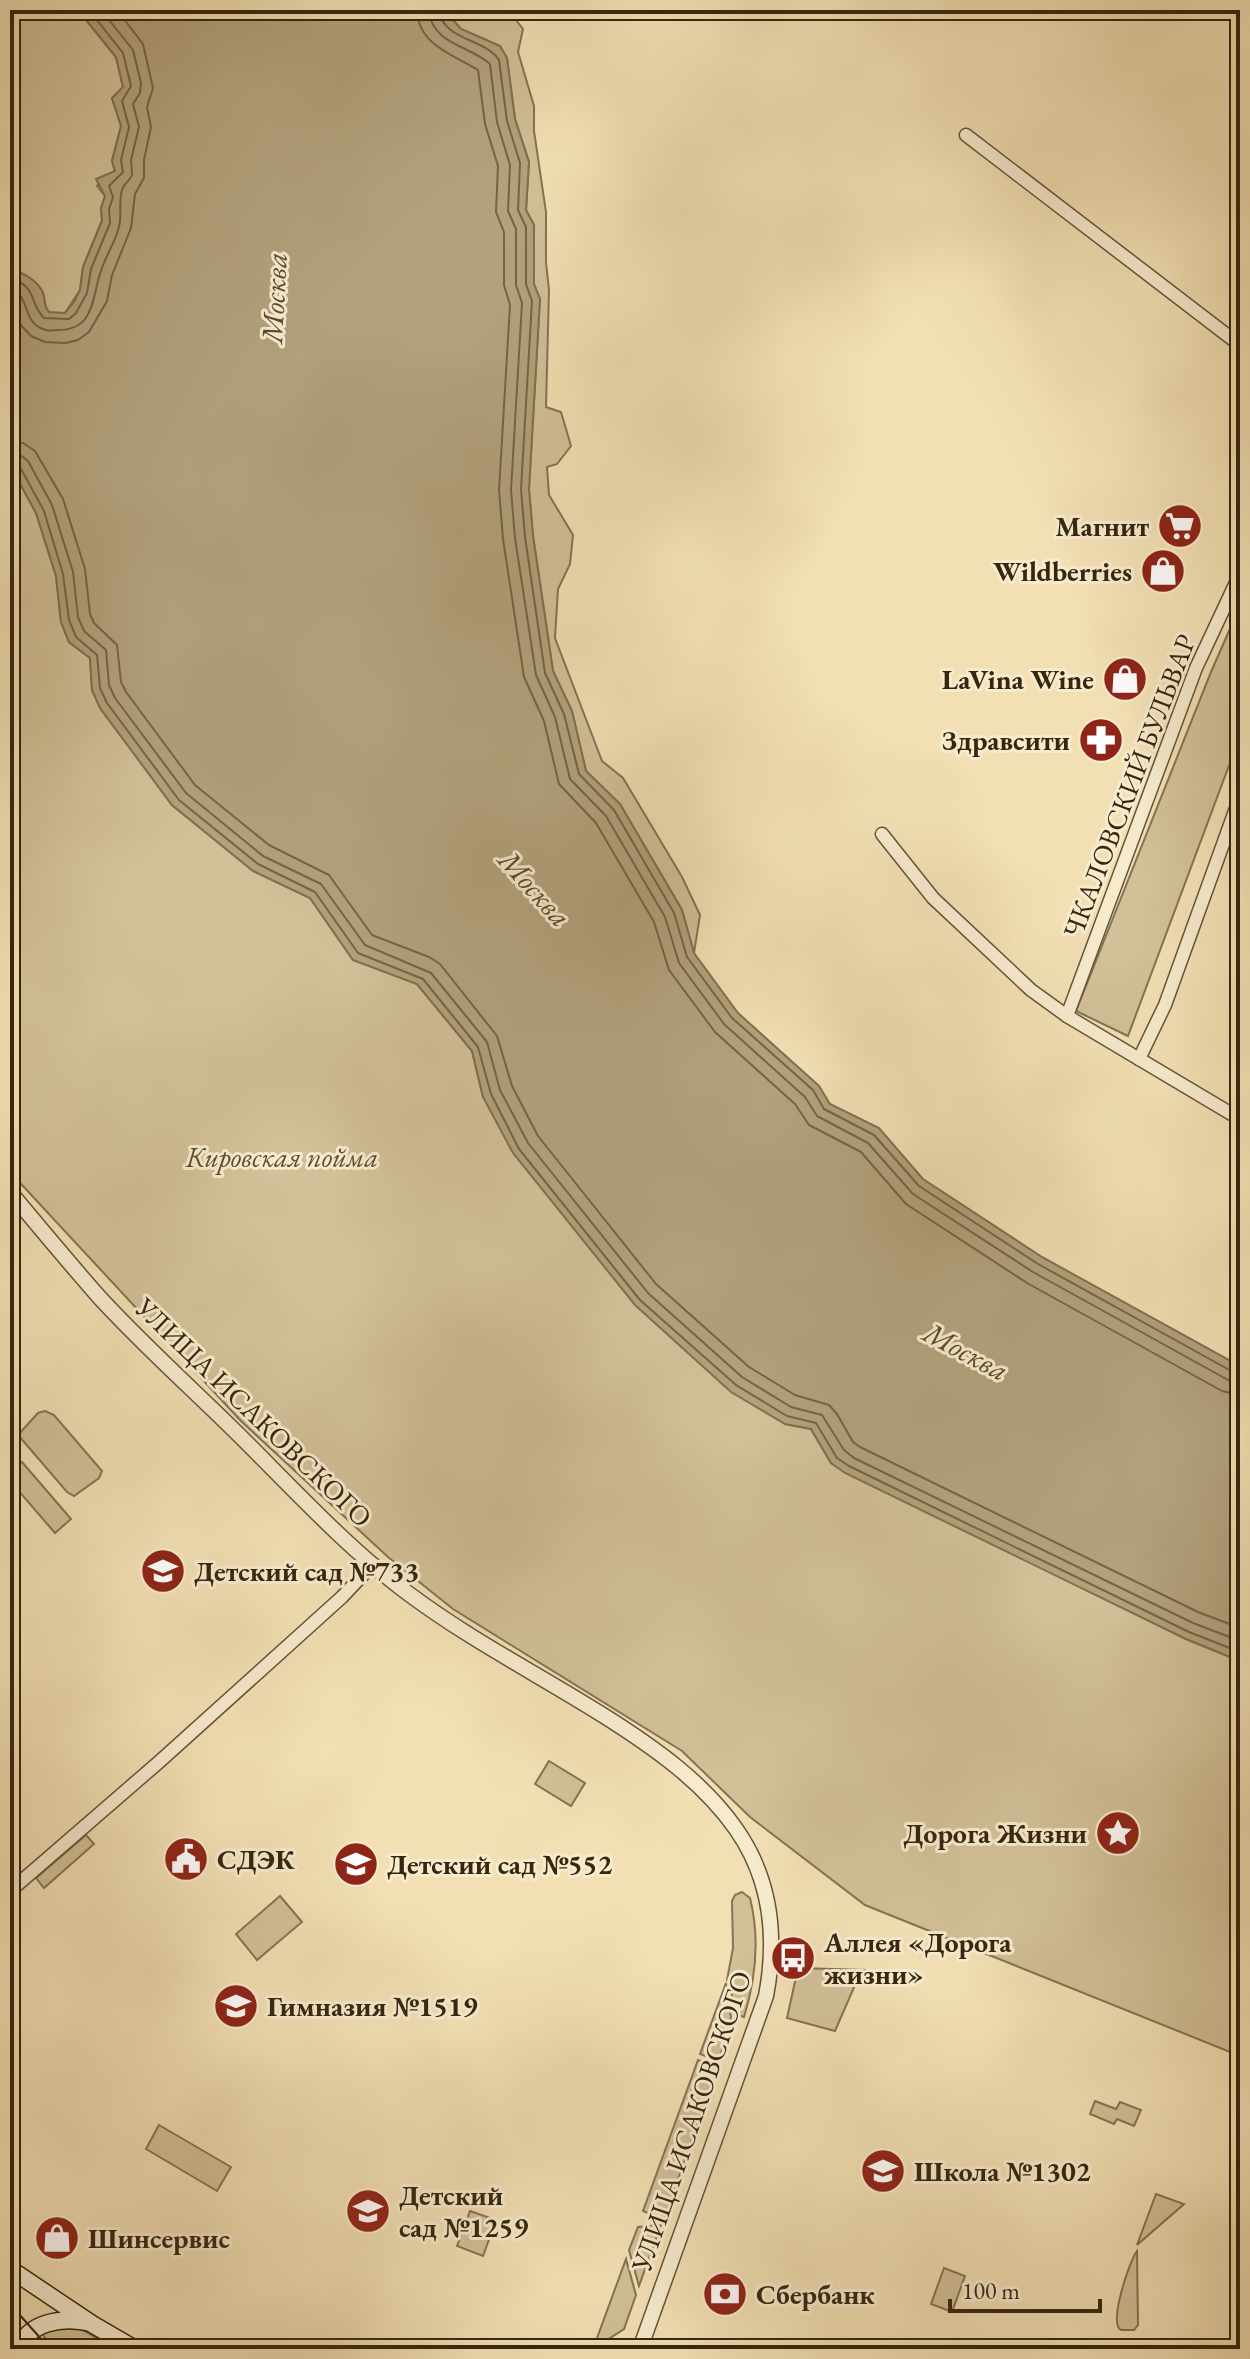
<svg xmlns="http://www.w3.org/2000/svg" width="1250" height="2359" font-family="'EB Garamond',serif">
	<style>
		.green { fill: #d2c098; stroke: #847354; stroke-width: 2 }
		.water { fill: #b2a17c; stroke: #807050; stroke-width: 2 }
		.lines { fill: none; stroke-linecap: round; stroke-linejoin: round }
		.shore { stroke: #746446; stroke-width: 2 }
		.minor-casing { stroke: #645438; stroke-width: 15 }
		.tertiary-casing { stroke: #645438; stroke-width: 17 }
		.secondary-casing { stroke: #35260f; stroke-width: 19 }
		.minor { stroke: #f7ebce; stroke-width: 12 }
		.tertiary { stroke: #f7ebce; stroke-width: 14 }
		.secondary { stroke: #f7ebce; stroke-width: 16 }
		.tram { stroke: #35260f; stroke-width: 2 }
		.labels { text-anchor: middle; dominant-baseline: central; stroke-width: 6; stroke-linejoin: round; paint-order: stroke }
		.poi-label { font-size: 28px; font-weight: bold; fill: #35260f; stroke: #f7ebce; text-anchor: start }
		.street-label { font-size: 28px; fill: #35260f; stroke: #f7ebce }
		.park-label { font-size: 28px; font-style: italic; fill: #5c4c31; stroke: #f7ebce }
		.water-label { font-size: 30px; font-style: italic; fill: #5a4b30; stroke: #f7ebce }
	</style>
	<rect width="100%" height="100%" fill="#f2e0b4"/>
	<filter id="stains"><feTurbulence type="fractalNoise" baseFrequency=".0025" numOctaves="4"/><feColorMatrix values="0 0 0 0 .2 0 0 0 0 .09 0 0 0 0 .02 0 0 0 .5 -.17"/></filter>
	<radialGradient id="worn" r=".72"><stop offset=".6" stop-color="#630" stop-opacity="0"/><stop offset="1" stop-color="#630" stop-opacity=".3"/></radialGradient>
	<!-- green -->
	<g class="green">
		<path d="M10 10H78L116 57 123 87 112 98 121 126 112 161 115 171 97 186 105 196 101 208 102 220 83 267 80 290 65 313H49C43 305 46 302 43 293 38 280 22 273 10 268Z"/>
		<polygon points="444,10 508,10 523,29 518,52 534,106 534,131 546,212 546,262 549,290 546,407 561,412 571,446 557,464 547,467 549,495 573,535 570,564 558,589 555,638 602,761 623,778 682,877 700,915 694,953 682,910 620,804 586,771 572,711 553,671 533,536 529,489 540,299 534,284 534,225 526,210 529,162 515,119 507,58 500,46 461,29"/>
		<polygon points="10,465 36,513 56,576 61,622 69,642 90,658 92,690 100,708 172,805 253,871 310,898 353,960 417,984 472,1051 483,1097 785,1424 811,1429 831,1463 1186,1639 1240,1661 1240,2056 865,1905 750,1817 682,1751 453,1609 388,1557 241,1421 10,1172"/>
		<polygon points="1240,606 1240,736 1128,1036 1076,1011 1211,672"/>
		<polygon points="45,1411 54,1415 102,1471 99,1478 74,1496 67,1492 18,1435 38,1413"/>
		<polygon points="22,1462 71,1519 55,1533 10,1481 10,1472"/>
		<polygon points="549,1761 585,1783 571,1806 535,1784"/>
		<polygon points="86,1835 94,1844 44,1888 36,1878"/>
		<path d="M742 1892 750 1898C760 1938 756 1978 744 2017L734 2014 731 1988 727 1980 733 1948 732 1901 735 1895Z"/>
		<polygon points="280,1896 302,1922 257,1960 236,1934"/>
		<polygon points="798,1968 865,1970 861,1982 855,1985 835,2031 787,2018"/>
		<polygon points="726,1983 731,2018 719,2061 700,2054"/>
		<polygon points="698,2060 717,2067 664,2220 643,2211"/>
		<polygon points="1095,2101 1116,2109 1120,2102 1141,2110 1134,2126 1117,2119 1114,2124 1090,2114"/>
		<polygon points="159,2125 231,2167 217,2191 146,2149"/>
		<polygon points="1156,2194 1184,2204 1137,2245"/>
		<polygon points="470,2211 496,2220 483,2256 457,2246"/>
		<polygon points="661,2225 639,2286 629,2250 638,2227"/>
		<path d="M1137 2251 1138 2325 1134 2330C1133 2330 1122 2330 1121 2330 1108 2323 1130 2260 1137 2251Z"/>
		<polygon points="626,2259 636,2295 624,2329 593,2349"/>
		<polygon points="944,2268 965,2276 952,2312 931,2304"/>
		<polygon points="58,2328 81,2329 115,2349 54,2349 42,2334"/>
	</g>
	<!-- water -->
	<path class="water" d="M78 10H444L461 29 500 46 507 58 515 119 529 162 526 210 534 225V284L540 299 529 489 533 536 553 671 572 711 586 771 620 804 682 910 694 953 738 1013 819 1086 830 1104 879 1128 923 1179 1042 1257 1240 1366V1661L1186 1639 845 1473 831 1463 811 1429 785 1424 731 1392 635 1305 513 1153 483 1097 472 1051 417 984 353 960 310 898 253 871 172 805 100 708 92 690 90 658 69 642 61 622 56 576 36 513 10 465V268C22 273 38 280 43 293 46 302 43 305 49 312L65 313 74 302 80 290 83 267 102 221 101 208 105 196 96 179 115 171 112 161 121 126 112 98 123 87 116 57Z"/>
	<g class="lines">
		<!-- shore -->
		<g class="shore">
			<path d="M417 10C418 45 454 55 478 70L485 124 498 166 496 212 504 232V285L510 305 499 490 503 539 524 677 544 721 559 784 596 823 654 922 669 970 715 1032 795 1104 809 1125 861 1152 906 1204 1027 1283 1222 1391 1240 1395"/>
			<path d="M429 10C431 44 471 46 490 64L497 122 510 165 508 211 516 229V285L522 303 511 490 515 538 536 675 555 717 570 779 606 816 665 917 679 963 724 1024 805 1097 817 1116 868 1143 913 1194 1033 1272 1228 1380 1240 1383"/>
			<path d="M439 10C443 41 485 38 499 60L507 121 520 163 518 210 526 227V284L532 301 521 489 525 537 545 673 564 714 579 774 614 810 674 913 687 957 732 1018 813 1090 824 1109 874 1135 919 1186 1038 1264 1233 1372 1240 1373"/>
			<path d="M10 277C40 290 27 300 44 318L69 319 76 313 87 293 91 269 110 223 109 209 113 197 109 186 123 172 121 160 129 127 122 101 131 86 123 53 89 10"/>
			<path d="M10 287C31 297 22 322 43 329 50 332 49 330 56 330 97 331 91 296 102 268 107 253 119 236 120 221 121 212 119 199 122 190 123 185 130 180 132 175L131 160 139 127 133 104 140 93 141 83 133 50 101 10"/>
			<polyline points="10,301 18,322 31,336 45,342 66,343 78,340 89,332 107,301 112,275 131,228 135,194 144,178 144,160 151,127 147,107 153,88 143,44 117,10"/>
			<polyline points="10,441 23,443 35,451 63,499 85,569 90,614 94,623 117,645 121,682 126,692 195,785 269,845 329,875 372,935 429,957 440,964 497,1036 512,1086 538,1136 656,1284 749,1367 795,1395 829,1405 837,1414 853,1442 860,1447 1198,1612 1240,1628"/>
			<polyline points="10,453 20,455 28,461 52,505 73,572 78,617 84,631 106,650 109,685 115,698 186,793 263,856 321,884 365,945 431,973 487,1042 500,1090 528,1143 648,1293 742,1377 791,1407 822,1415 844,1450 854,1458 1193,1623 1240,1641"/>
			<polyline points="10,463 20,467 44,511 63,574 69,620 76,637 97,655 100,688 107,703 179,800 258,864 315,892 358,953 423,979 478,1047 491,1094 519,1149 640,1300 736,1385 787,1416 816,1423 837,1458 849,1466 1189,1632 1240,1652"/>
		</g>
		<!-- minor casing -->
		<g class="minor-casing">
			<g id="minor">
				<polyline points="966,135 1240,345"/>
				<polyline points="882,834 933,898 1031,990 1067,1016 1240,1119"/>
				<polyline points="1067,1016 1196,668 1240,574"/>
				<polyline points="1139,1059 1165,1005 1240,797"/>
				<polyline points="10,1891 159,1762 342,1597 373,1564"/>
			</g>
		</g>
		<!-- tertiary casing -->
		<g class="tertiary-casing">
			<path id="tertiary" d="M10 1192C40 1228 69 1263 100 1298 146 1348 198 1394 246 1442 297 1493 352 1552 409 1594 472 1641 543 1677 609 1719 656 1749 704 1783 736 1829 771 1879 777 1938 766 1996L640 2349"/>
		</g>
		<!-- secondary casing -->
		<g class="secondary-casing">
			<g id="secondary">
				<polyline points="10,2269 92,2324 135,2349"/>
				<path d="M19 2349C28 2322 62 2317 86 2322"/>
			</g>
		</g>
		<!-- minor -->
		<use href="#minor" class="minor"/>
		<!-- tertiary -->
		<use href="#tertiary" class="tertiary"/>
		<!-- secondary -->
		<use href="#secondary" class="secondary"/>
		<!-- tram -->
		<polyline class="tram" points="10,2304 50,2349"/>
	</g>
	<!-- icons -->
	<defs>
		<g id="supermarket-disc" transform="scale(2.3)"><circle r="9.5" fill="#8f2418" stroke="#f7ebce"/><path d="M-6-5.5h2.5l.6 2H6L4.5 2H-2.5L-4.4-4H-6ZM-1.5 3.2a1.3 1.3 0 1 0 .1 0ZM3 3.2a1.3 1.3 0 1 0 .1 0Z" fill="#fff"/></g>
		<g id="shop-disc" transform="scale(2.3)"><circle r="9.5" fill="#8f2418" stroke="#f7ebce"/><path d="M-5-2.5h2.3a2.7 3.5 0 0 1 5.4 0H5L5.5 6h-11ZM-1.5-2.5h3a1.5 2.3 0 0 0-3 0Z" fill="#fff"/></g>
		<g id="pharmacy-disc" transform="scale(2.3)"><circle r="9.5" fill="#8f2418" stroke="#f7ebce"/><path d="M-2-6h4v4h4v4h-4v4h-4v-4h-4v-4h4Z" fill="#fff"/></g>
		<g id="school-disc" transform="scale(2.3)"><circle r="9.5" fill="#8f2418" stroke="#f7ebce"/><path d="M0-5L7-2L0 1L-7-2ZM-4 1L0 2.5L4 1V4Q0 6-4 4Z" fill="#fff"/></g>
		<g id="sight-disc" transform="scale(2.3)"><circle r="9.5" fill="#8f2418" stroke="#f7ebce"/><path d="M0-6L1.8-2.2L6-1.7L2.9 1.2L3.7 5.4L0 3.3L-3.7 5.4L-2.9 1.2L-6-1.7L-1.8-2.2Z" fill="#fff"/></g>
		<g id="civic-disc" transform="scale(2.3)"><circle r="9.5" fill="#8f2418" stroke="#f7ebce"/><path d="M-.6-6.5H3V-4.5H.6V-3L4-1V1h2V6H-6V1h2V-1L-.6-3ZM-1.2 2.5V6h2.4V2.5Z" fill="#fff"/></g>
		<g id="bus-disc" transform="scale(2.3)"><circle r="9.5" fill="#8f2418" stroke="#f7ebce"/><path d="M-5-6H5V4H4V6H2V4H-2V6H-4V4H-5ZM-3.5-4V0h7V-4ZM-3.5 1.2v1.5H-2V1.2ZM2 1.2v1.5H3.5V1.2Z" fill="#fff"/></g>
		<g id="bank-disc" transform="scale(2.3)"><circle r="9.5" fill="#8f2418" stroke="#f7ebce"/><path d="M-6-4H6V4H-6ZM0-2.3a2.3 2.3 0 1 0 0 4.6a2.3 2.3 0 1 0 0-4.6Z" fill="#fff"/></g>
	</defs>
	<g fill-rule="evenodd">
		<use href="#supermarket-disc" x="1180" y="526"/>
		<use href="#shop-disc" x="1163" y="571"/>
		<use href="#shop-disc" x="1125" y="679"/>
		<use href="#pharmacy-disc" x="1101" y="740"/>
		<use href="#school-disc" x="163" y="1571"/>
		<use href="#sight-disc" x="1118" y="1833"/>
		<use href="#civic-disc" x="186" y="1859"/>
		<use href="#school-disc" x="356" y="1864"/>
		<use href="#bus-disc" x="793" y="1958"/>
		<use href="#school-disc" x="236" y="2006"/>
		<use href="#school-disc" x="883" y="2171"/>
		<use href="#school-disc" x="368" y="2211"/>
		<use href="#shop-disc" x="57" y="2238"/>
		<use href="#bank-disc" x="725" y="2294"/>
	</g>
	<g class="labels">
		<!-- poi labels -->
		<g class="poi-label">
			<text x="1149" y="526" text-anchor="end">Магнит</text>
			<text x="1132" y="571" text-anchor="end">Wildberries</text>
			<text x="1094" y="679" text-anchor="end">LaVina Wine</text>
			<text x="1070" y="740" text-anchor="end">Здравсити</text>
			<text x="194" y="1571">Детский сад №733</text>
			<text x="1087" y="1833" text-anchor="end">Дорога Жизни</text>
			<text x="217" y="1859">СДЭК</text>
			<text x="387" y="1864">Детский сад №552</text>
			<text x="824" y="1942">Аллея «Дорога<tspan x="824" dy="32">жизни»</tspan></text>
			<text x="267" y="2006">Гимназия №1519</text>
			<text x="914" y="2171">Школа №1302</text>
			<text x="399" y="2195">Детский<tspan x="399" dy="32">сад №1259</tspan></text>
			<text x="88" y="2238">Шинсервис</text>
			<text x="756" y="2294">Сбербанк</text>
		</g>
		<!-- street labels -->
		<g class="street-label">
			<text transform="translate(1129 786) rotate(-69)">ЧКАЛОВСКИЙ БУЛЬВАР</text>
			<text transform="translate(254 1412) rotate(44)">УЛИЦА ИСАКОВСКОГО</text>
			<text transform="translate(691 2121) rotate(-71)">УЛИЦА ИСАКОВСКОГО</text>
		</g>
		<!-- park labels -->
		<g class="park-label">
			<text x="282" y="1157">Кировская пойма</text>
		</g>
		<!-- water labels -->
		<g class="water-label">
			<text transform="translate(274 298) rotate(-87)">Москва</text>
			<text transform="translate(535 888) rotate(48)">Москва</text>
			<text transform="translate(966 1351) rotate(28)">Москва</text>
		</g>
	</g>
	<!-- margin -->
	<rect width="1250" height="2359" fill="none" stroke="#f2e0b4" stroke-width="40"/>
	<rect x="12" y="12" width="1226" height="2335" fill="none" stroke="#35260f" stroke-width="4"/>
	<rect x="20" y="20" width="1210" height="2319" fill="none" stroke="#35260f" stroke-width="2"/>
	<!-- scale -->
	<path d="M950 2299v12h150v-12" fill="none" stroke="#35260f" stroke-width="4"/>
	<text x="962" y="2299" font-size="24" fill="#35260f" stroke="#f7ebce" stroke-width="6" paint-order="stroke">100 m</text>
	<rect width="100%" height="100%" filter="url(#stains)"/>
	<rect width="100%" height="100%" fill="url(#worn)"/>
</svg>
